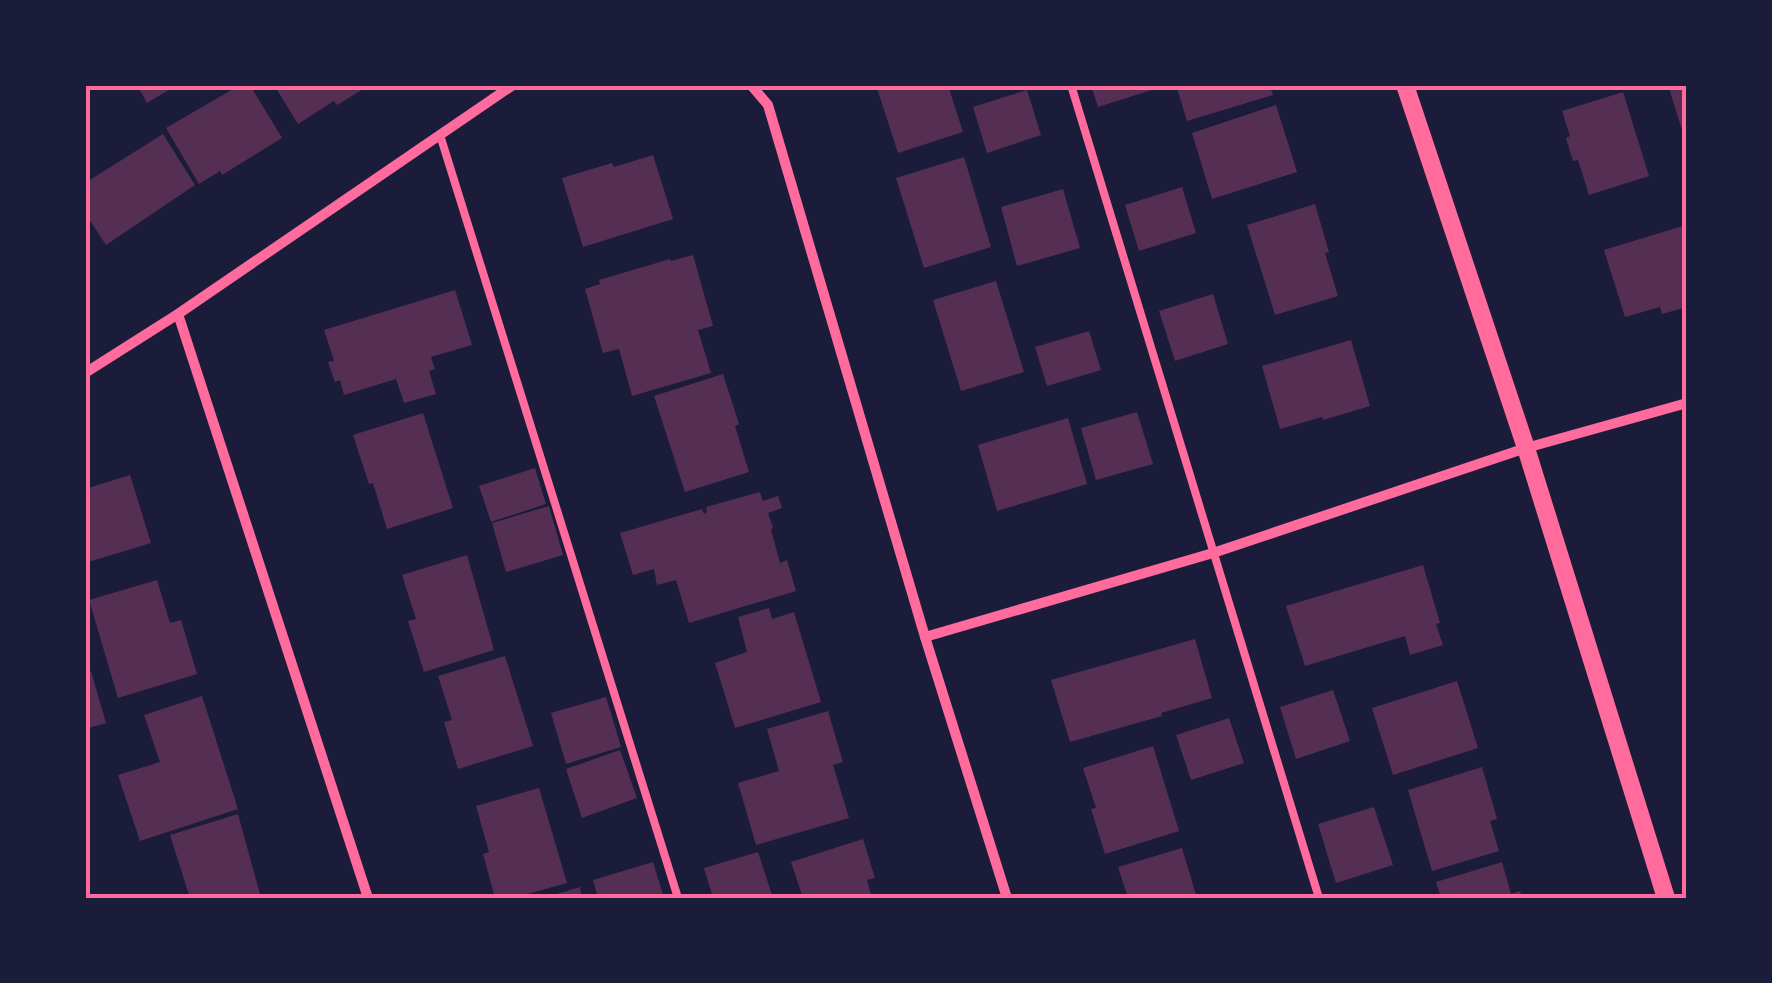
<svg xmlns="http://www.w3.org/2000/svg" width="1772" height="983" font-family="'Nunito Sans',sans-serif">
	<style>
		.building { fill: #542f53 }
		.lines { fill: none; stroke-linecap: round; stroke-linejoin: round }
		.service { stroke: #ff6b9d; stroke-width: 8 }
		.minor { stroke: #ff6b9d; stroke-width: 10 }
		.tertiary { stroke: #ff6b9d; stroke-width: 18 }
		.neatline { fill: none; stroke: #ff6b9d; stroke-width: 4 }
	</style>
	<rect width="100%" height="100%" fill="#1b1b3a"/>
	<!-- building -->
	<g class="building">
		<polygon points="137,85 177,85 147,103"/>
		<polygon points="240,85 250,85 282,138 222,175 220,171 199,184 166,128"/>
		<polygon points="274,85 370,85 337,105 334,101 298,124"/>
		<polygon points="876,85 948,85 963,132 898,153"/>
		<polygon points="1091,85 1153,85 1155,89 1098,107"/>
		<polygon points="1176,85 1270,85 1273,95 1187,121"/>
		<polygon points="1668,85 1687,85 1687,143 1686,143"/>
		<polygon points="1027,90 1041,135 987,153 973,107"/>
		<polygon points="1623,92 1649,176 1589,195 1578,160 1573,161 1566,138 1570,136 1562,111"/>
		<polygon points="1276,105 1297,172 1212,199 1192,133"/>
		<polygon points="163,134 195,185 106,245 85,213 85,183"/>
		<polygon points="653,155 673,219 583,247 562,178 612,163 614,167"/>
		<polygon points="964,157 991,247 924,268 896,178"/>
		<polygon points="1182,187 1196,233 1139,251 1125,205"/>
		<polygon points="1063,189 1080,248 1017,266 1001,207"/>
		<polygon points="1315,204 1329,252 1325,253 1338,296 1275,315 1247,225"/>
		<polygon points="1686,225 1687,307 1662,314 1660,307 1625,317 1604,250"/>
		<polygon points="693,255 713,326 698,330 711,373 632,396 619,349 603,353 585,289 600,284 599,280 670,259 671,261"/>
		<polygon points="996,281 1024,372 961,391 933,300"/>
		<polygon points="455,290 472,345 431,357 435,369 429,371 436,394 404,403 396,379 344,395 340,380 335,382 328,362 334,361 324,330"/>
		<polygon points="1213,294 1228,344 1175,361 1159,311"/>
		<polygon points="1089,331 1101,370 1047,386 1035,347"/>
		<polygon points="1351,340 1370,406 1323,420 1322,417 1280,429 1262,366"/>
		<polygon points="723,374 739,424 735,426 749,472 685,492 654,396"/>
		<polygon points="1137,412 1153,464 1096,480 1081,428"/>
		<polygon points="423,413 453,508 387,529 373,483 369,484 353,435"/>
		<polygon points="1068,418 1087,484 997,511 978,445"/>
		<polygon points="535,468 546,504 491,522 479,486"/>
		<polygon points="130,475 151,543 85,563 85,489"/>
		<polygon points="760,492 763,501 778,496 782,508 768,513 773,528 771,530 780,563 787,560 796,591 689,623 676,580 657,585 654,569 633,575 620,533 702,509 704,514 707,512 706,507"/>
		<polygon points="549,506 563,555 506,572 492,523"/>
		<polygon points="467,555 494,650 424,672 408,621 416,619 402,575"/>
		<polygon points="1423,565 1440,623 1436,624 1443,645 1410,655 1405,636 1305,666 1286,606"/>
		<polygon points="157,580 170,623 181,620 197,674 118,698 89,600"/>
		<polygon points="769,608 772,619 794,612 821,702 735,728 715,663 747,652 738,617"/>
		<polygon points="1195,639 1212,698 1161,713 1162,716 1070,742 1051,680"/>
		<polygon points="505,656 533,746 458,769 444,722 452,720 438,676"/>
		<polygon points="91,671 106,723 85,729 85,673"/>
		<polygon points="1457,681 1478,748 1393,775 1372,708"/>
		<polygon points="1333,690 1350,741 1296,759 1280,707"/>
		<polygon points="202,696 238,809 140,841 118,775 160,762 144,715"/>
		<polygon points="606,697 621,747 566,764 551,713"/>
		<polygon points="828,711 843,762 833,765 849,818 756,845 738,783 779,771 767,729"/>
		<polygon points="1229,718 1244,763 1191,780 1176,735"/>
		<polygon points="1153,746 1179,831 1105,854 1091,809 1096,808 1083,768"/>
		<polygon points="620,750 637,798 582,818 566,769"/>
		<polygon points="1482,767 1497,819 1490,821 1499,851 1432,871 1408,790"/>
		<polygon points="539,788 567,883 513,898 495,898 483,854 489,852 476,806"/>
		<polygon points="1374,807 1393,865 1336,883 1318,824"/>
		<polygon points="238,814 261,898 190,898 170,835"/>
		<polygon points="863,839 875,878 867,880 872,898 803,898 791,862"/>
		<polygon points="1182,848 1197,898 1128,898 1118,867"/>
		<polygon points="758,852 773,898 713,898 704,868"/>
		<polygon points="653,862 664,898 598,898 593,880"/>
		<polygon points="1502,862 1511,894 1520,891 1522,898 1441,898 1436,882"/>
		<polygon points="580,887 582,898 548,898 547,897"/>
	</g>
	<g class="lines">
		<!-- service -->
		<g class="service">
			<polyline points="1071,85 1319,898"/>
			<polyline points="440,135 678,898"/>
		</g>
		<!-- minor -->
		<g class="minor">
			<polyline points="751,85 768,105 925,637 1007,898"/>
			<polyline points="178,314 368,898"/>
			<polyline points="85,373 178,314 513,85"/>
			<polyline points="925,637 1213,553 1526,448 1687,403"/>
		</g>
		<!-- tertiary -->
		<polyline class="tertiary" points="1405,85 1526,448 1666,898"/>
	</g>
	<!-- border -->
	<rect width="1772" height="983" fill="none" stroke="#1b1b3a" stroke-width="175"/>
	<rect x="88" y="88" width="1596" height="808" class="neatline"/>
</svg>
